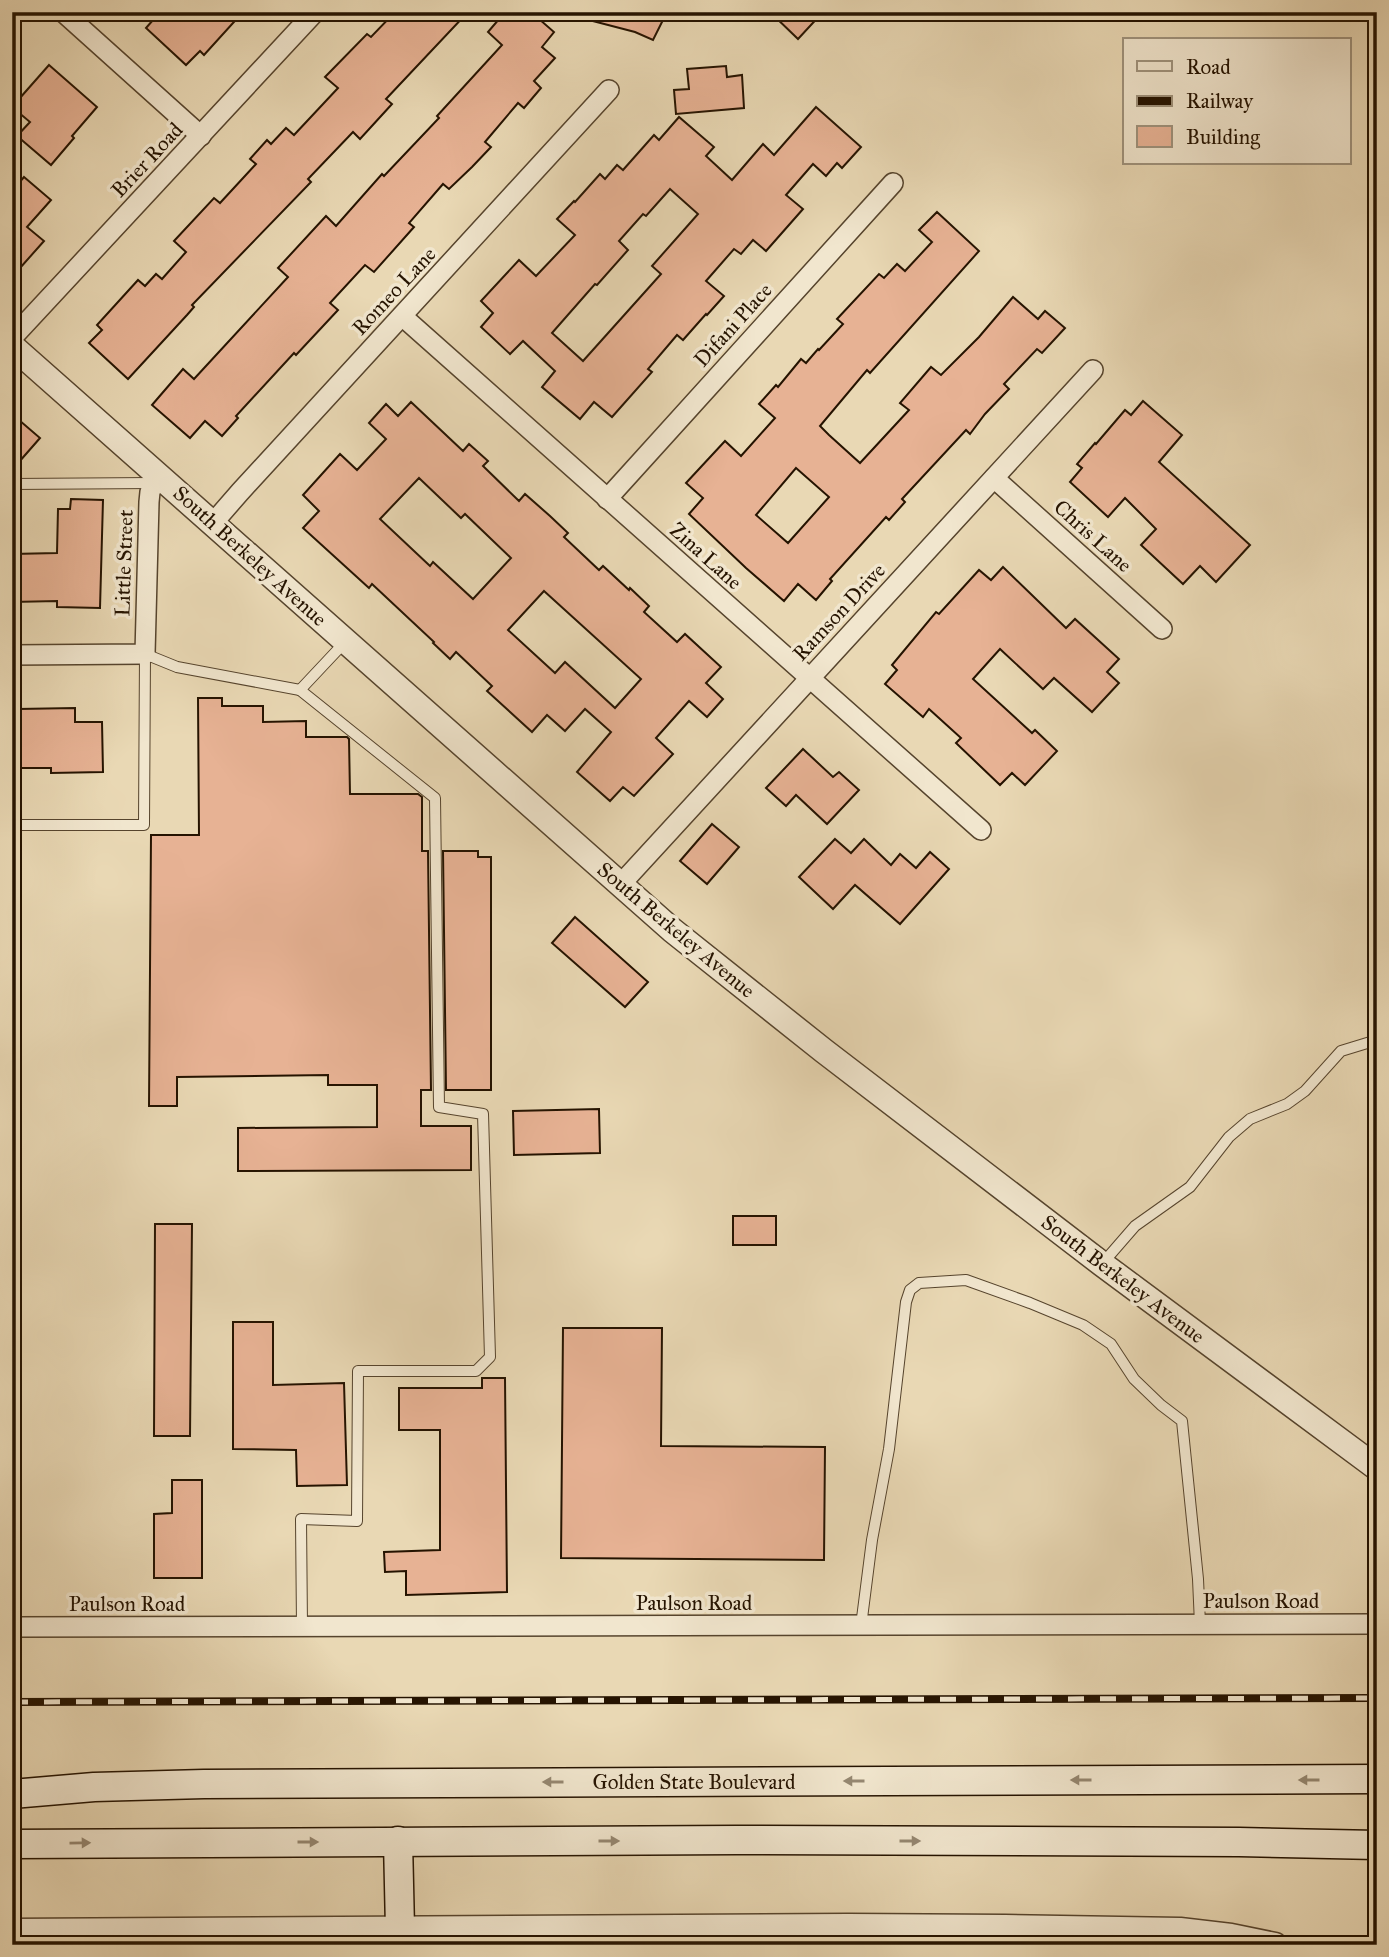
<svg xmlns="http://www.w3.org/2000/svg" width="1389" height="1957" font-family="'IM FELL Great Primer',serif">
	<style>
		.building { fill: #e7b294; stroke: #251300; stroke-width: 2; fill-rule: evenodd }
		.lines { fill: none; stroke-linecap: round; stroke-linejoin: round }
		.service-casing { stroke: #56442d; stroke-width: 12 }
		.minor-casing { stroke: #56442d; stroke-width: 22 }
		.tertiary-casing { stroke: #56442d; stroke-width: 27 }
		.secondary-casing { stroke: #251300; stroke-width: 31 }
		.service { stroke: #f1e6ce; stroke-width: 10 }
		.minor { stroke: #f1e6ce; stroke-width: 19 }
		.tertiary { stroke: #f1e6ce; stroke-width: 24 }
		.secondary { stroke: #f1e6ce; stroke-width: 28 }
		.rail-casing { stroke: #251300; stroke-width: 8 }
		.rail { stroke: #f1e6ce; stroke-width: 5; stroke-dasharray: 16; stroke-linecap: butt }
		.oneway { fill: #958771 }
		.labels { text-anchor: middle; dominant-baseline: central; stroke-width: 7; stroke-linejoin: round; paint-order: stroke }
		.street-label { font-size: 21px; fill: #251300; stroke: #f1e6ce }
	</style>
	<rect width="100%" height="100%" fill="#e9d8b4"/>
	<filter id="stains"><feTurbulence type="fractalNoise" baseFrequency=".00286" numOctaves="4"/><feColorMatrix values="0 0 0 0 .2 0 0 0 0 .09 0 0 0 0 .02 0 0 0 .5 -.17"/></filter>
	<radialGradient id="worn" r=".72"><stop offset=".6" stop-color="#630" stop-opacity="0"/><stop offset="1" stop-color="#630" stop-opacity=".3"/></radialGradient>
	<!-- building -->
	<g class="building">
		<polygon points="160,12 243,12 204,55 200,51 186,65 146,28"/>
		<polygon points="395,12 468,12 386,99 392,104 360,139 353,132 308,179 311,182 192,305 194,307 187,315 128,379 89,343 102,330 97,325 138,280 145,286 156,274 162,279 186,252 174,241 214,198 220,203 256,164 250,159 267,140 271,144 286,128 294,135 338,88 325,77 367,34 371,37"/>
		<polygon points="505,12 531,12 554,32 542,47 555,58 534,81 541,88 524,108 518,103 485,142 491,147 472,167 449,189 443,184 409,223 414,227 374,272 365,265 330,303 338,310 296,355 294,353 236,416 238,418 222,436 205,421 190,438 152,405 183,369 194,379 288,277 278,268 326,216 336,226 382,174 384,176 439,118 437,116 502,45 488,32"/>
		<polygon points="586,12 667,12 653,40 635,32 585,19"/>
		<polygon points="770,12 823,12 798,39"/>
		<polygon points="49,65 97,107 72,136 74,138 51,165 17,136 30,122 12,107"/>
		<polygon points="726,66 727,77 742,75 744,108 676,114 674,90 689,89 687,69"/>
		<path d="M816 107 861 147 842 168 837 163 826 176 813 164 786 195 803 209 766 251 753 240 741 254 734 249 706 281 724 296 707 315 706 314 683 340 677 335 648 369 652 372 612 417 594 402 580 419 542 387 555 371 523 341 510 354 481 327 493 313 481 301 519 260 536 276 575 235 557 219 574 201 575 202 600 174 605 179 617 165 623 170 654 135 659 140 679 117 714 147 706 156 732 180 763 144 774 155ZM670 189 698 214 652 266 661 274 583 361 552 333 595 284 597 285 628 250 619 241 643 214 646 216Z"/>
		<polygon points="24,177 51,200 27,227 44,241 12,277 12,191"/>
		<path d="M937 212 979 251 870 373 867 370 820 426 829 435 860 463 909 410 900 403 931 367 941 375 979 337 1013 297 1038 319 1045 311 1065 328 1042 353 1037 349 1004 384 1009 389 985 414 970 434 966 430 902 499 905 502 889 520 886 517 830 579 832 581 816 600 798 584 784 601 746 568 689 514 703 498 686 483 725 441 741 456 775 418 759 404 776 385 778 387 801 359 806 363 818 349 819 350 843 324 837 319 879 274 884 278 897 264 905 271 932 242 919 230ZM796 468 829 497 788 543 756 515Z"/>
		<polygon points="1143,401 1182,435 1159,462 1250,545 1216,582 1200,566 1183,584 1141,545 1156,529 1125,498 1108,517 1070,482 1082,468 1077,464 1095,443 1096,444 1125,410 1131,415"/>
		<path d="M411 402 463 451 469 444 488 461 483 466 519 501 525 494 550 516 568 533 564 537 599 570 603 566 629 590 630 588 649 606 644 612 677 642 685 634 721 667 706 683 723 699 707 717 689 701 656 738 673 754 634 796 623 787 610 801 577 772 611 732 585 709 565 731 547 715 532 732 487 691 492 686 456 652 450 659 433 643 434 642 372 584 369 588 303 528 319 511 303 495 340 454 357 470 386 439 369 423 386 404 398 416ZM419 478 461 518 465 514 511 558 473 599 433 562 430 566 380 519ZM544 591 641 679 615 708 565 662 555 673 508 630Z"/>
		<polygon points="12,414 40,438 12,470"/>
		<polygon points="71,499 103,500 100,608 57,607 57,601 12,602 12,554 57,553 58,509 70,509"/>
		<polygon points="1003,567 1066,628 1075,619 1119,659 1107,672 1119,683 1092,712 1054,678 1043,689 1000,649 973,679 1032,733 1035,730 1057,751 1025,785 1012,773 1000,785 956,743 961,738 929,709 923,717 885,684 897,670 892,665 936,612 939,614 979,570 991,580"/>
		<polygon points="198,698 222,698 222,706 263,706 263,722 306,721 306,737 347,737 349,739 350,794 418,794 422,797 422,851 428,851 431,1090 421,1090 421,1126 471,1126 471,1170 238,1171 238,1128 377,1127 377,1085 328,1085 328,1075 177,1077 177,1106 149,1106 151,835 199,835"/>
		<polygon points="75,708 75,722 102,722 103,772 51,773 51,768 12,768 12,735 18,735 18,709"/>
		<polygon points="803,749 833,777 839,772 859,790 827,824 796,795 786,806 766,788"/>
		<polygon points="712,824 739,847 707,884 680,861"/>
		<polygon points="835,839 851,853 864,839 891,865 900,854 916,868 930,852 949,869 900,924 855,885 833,909 799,877"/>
		<polygon points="443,851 478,851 478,857 491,857 491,1090 446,1090"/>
		<polygon points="575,917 648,982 625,1007 552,943"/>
		<polygon points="599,1109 600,1153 514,1155 513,1111"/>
		<rect x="733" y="1216" width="43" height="29"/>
		<polygon points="155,1224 192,1224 190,1436 154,1436"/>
		<polygon points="233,1322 273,1322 273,1385 344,1383 347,1485 297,1486 296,1450 233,1449"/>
		<polygon points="563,1328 662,1328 661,1446 825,1447 824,1560 561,1558"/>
		<polygon points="482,1378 505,1378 507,1592 406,1595 406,1571 385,1572 384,1552 440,1550 440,1430 399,1430 399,1388 482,1388"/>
		<polygon points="172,1480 202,1480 202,1578 154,1578 154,1514 172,1513"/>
	</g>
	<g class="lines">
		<!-- service casing -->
		<g class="service-casing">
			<g id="service">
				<polyline points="12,484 153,483"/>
				<polyline points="12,825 144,825 145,654 177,667 300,690"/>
				<polyline points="1102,1264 1135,1226 1190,1187 1229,1137 1250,1119 1287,1104 1305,1091 1341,1051 1377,1040"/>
				<polyline points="302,1626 301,1519 357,1521 358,1371 476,1371 490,1357 483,1114 439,1107 435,798 300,690 346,641"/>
				<polyline points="861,1626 872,1540 889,1449 906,1302 910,1290 919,1283 966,1280 1030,1303 1083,1325 1111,1344 1134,1379 1161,1405 1182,1421 1198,1579 1200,1624"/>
				<polyline points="848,1945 848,1927"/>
			</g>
		</g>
		<!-- minor casing -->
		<g class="minor-casing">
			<g id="minor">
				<polyline points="63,12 201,136"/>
				<polyline points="402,316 981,830"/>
				<polyline points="12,338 315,12"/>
				<polyline points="994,478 1162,629"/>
				<polyline points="607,499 893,183"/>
				<polyline points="213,523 240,492 609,90"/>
				<polyline points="12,655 145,654 149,502 150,492 158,474"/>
				<polyline points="620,885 1093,370"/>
				<polyline points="12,1627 1377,1624"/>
			</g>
		</g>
		<!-- tertiary casing -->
		<g class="tertiary-casing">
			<g id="tertiary">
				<polyline points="12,346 672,930 824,1051 1102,1264 1377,1468"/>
				<polyline points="12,1931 848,1926 1005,1927 1180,1930 1231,1936 1275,1945"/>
			</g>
		</g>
		<!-- secondary casing -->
		<g class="secondary-casing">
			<g id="secondary">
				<polyline points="12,1794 94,1787 204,1784 1377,1779"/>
				<polyline points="398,1841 400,1929"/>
				<polyline points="12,1844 736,1840 1239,1842 1377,1845"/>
			</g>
		</g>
		<!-- service -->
		<use href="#service" class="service"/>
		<!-- minor -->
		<use href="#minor" class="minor"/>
		<!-- tertiary -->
		<use href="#tertiary" class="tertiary"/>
		<!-- secondary -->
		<use href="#secondary" class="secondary"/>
		<!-- rail casing -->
		<g class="rail-casing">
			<polyline id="rail" points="12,1702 1377,1698"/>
		</g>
		<!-- rail -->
		<use href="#rail" class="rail"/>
	</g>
	<!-- one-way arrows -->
	<defs><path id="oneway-solid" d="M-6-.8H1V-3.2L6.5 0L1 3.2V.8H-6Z" transform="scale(1.75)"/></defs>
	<g class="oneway">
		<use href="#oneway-solid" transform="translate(1081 1780) rotate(180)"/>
		<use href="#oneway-solid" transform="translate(1309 1780) rotate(180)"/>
		<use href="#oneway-solid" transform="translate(854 1781) rotate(180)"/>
		<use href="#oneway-solid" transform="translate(553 1782) rotate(180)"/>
		<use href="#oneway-solid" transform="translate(609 1841)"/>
		<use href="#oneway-solid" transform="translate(910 1841)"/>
		<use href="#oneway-solid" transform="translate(308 1842)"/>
		<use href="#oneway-solid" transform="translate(80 1843) rotate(-1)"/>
	</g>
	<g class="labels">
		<!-- street labels -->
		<g class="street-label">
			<text transform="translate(147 160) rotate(-47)">Brier Road</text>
			<text transform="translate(394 291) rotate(-47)">Romeo Lane</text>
			<text transform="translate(733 325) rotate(-48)">Difani Place</text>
			<text transform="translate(1093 536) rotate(42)">Chris Lane</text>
			<text transform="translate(250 556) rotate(42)">South Berkeley Avenue</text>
			<text transform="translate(706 556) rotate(42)">Zina Lane</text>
			<text transform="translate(124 563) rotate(-88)">Little Street</text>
			<text transform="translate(839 612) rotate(-47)">Ramson Drive</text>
			<text transform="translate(676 930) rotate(40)">South Berkeley Avenue</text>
			<text transform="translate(1123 1279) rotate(37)">South Berkeley Avenue</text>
			<text x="1261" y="1601">Paulson Road</text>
			<text x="694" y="1603">Paulson Road</text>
			<text x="127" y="1604">Paulson Road</text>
			<text x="694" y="1782">Golden State Boulevard</text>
		</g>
	</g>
	<!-- margin -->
	<rect width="1389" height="1957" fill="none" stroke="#e9d8b4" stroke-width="42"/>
	<rect x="14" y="14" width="1361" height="1929" fill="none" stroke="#251300" stroke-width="3.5"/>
	<rect x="21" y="21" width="1347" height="1915" fill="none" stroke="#251300" stroke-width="2"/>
	<!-- legend -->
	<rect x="1123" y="38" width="228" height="126" fill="#f1e6ce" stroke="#9f927c" stroke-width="2"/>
	<rect x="1137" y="61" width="35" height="10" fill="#f1e6ce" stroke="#9f927c" stroke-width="2"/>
	<text x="1186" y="74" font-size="21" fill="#251300">Road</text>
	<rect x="1137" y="96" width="35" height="10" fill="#251300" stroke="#9f927c" stroke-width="2"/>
	<text x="1186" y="108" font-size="21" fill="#251300">Railway</text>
	<rect x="1137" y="126" width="35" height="21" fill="#e7b294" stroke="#9f927c" stroke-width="2"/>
	<text x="1186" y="144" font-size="21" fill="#251300">Building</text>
	<rect width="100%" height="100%" filter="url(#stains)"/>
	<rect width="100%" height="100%" fill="url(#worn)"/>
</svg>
